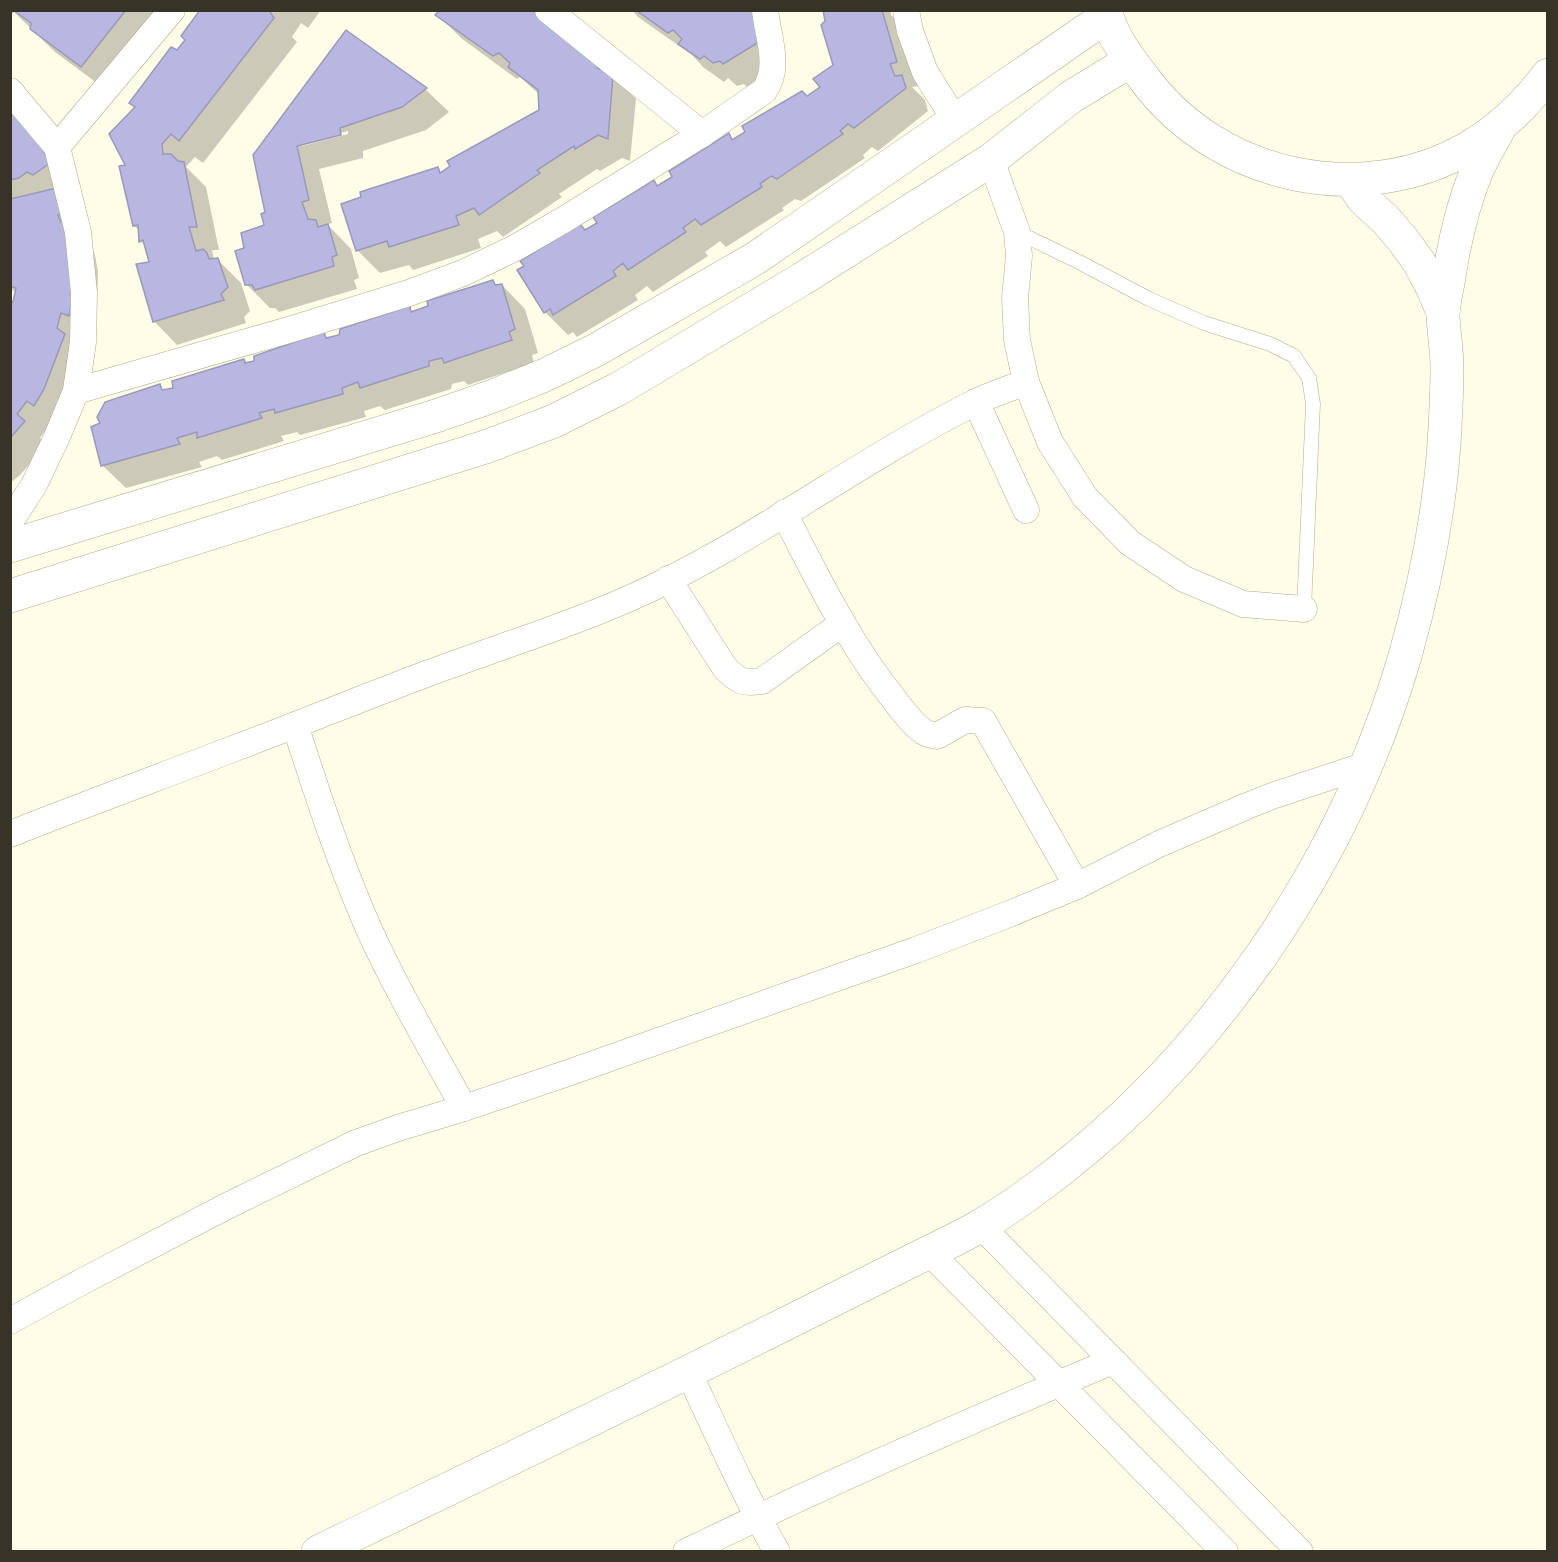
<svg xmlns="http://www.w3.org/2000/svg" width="1558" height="1562" font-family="'Work Sans',sans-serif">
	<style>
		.shadow { fill: #0003; fill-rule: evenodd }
		.building { fill: #b7b7e1; stroke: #9999b9; stroke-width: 1.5 }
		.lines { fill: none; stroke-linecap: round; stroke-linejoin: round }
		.lane-casing { stroke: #b2ae8c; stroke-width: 15 }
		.street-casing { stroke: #b2ae8c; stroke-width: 27 }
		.secondary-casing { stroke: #b2ae8c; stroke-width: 34 }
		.lane { stroke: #fff; stroke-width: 14 }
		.street { stroke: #fff; stroke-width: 26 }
		.secondary { stroke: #fff; stroke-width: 33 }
	</style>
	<rect width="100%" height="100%" fill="#fffce7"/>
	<!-- shadow -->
	<g class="shadow">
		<polygon points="10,10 167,10 105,89 55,52 14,12 12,14 10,13"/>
		<polygon points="202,10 321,10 308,28 301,23 292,37 297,42 203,163 195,157 186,167 206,187 219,250 212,250 214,260 218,260 241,283 250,311 244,317 246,323 177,345 154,321 151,263 146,247 141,241 140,231 134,226 127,166 136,108 130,103 187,40"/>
		<polygon points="438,10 529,10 600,62 636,99 630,161 622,158 600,171 597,169 559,194 562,197 503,237 497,231 478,239 481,248 413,270 409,265 380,273 357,250 438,169 442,173 541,111 540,95 520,77 517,79 461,38 438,15 440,12"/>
		<polygon points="632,10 774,10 782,66 747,87 744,84 737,86 728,78 724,82 703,67 692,55 638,17"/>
		<polygon points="824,10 890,10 891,15 902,26 919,86 912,87 925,100 928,111 878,151 872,147 863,155 865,158 801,201 795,199 782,208 784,210 726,247 720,241 705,252 708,256 653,292 647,286 635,295 638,300 577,337 573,332 568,335 545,312 586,232 654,182 659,187 728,135 734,140 807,98 822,87 835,65"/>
		<path d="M347 32 426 90 449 112 426 130 363 151V158L319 169 332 223 327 224 351 249 359 278 354 280 357 289 279 312 275 308H270L247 285 246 249 266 226 267 213ZM348 131V134L302 146V143Z"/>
		<polygon points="10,104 47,145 91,247 95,255 98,272 97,306 95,323 51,423 40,438 47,445 19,476 10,483 10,303 14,304 16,293 10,288"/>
		<polygon points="492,282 497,286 502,285 525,309 538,353 532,355 534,363 468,385 464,381 452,384 451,389 385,410 380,406 364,411 366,417 300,435 297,432 281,436 284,441 222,460 217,456 199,462 202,467 126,488 102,465 160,386 165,391 175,389 244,360 248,364 323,334 328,339 340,336 409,308 414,313"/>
	</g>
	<!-- building -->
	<g class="building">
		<polygon points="13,10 126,10 81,67 30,29 31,23"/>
		<polygon points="200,10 271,10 270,12 274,18 179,141 171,134 162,144 163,154 171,154 178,161 184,162 197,227 189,227 196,251 203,249 207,253 209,259 218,258 228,287 221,294 224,300 153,322 136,264 149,262 143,240 139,242 138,225 133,226 119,166 125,165 109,134 135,107 129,103 171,47 177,50 185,40 181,36"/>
		<polygon points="440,10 532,10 601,61 597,68 613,74 608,139 598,135 575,149 574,146 537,170 540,173 479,215 474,208 456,216 459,225 389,247 387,241 356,251 341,204 361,197 360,192 438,167 440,173 450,166 447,161 539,110 538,90 508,67 510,63 499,53 493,56 435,15"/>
		<polygon points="636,10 755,10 759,42 723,64 720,61 713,63 704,56 700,59 678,44 682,39 673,30 668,33"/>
		<polygon points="823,10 882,10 897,62 890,64 895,76 902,75 906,88 854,128 848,124 840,131 843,134 777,179 771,176 760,184 762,187 701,225 695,219 683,228 686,232 628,270 623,263 613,271 616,276 553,315 550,309 544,313 517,270 524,266 520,261 580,224 585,230 597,223 593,217 654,180 657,186 672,177 669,171 729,133 732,140 745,132 742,126 802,91 807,96 820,87 813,79 833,65 821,25 825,21"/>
		<polygon points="346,30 427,88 402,107 340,128 341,135 297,146 309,200 302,202 308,219 316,220 318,227 328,224 337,255 332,257 334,266 255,290 252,285 245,285 235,251 244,248 241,233 264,225 261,214 265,212 253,155"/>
		<polygon points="10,103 40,145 50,163 33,175 27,172 19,178 10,180"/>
		<polygon points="57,188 64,213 58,215 61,222 69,222 72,299 69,316 61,313 57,328 65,334 44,389 34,406 27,401 17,414 25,421 10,438 10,301 13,302 16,288 10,286 10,199"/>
		<polygon points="493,280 495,285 502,284 515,329 509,332 512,340 444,363 442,358 429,361 429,366 360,388 358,382 342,388 343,394 275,413 274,409 259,413 262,418 197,438 197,432 177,438 180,444 101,466 91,427 100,423 97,417 105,402 160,384 162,390 173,388 172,381 244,359 245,363 254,361 254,356 324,332 326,338 339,335 340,329 410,306 411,312 428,306 427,301"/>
	</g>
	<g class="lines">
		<!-- lane casing -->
		<g class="lane-casing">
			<polyline id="lane" points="1017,232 1079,262 1149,299 1204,323 1270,344 1294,356 1309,378 1313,404 1304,609"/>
		</g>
		<!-- street casing -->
		<g class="street-casing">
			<g id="street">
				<polyline points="548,10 702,134"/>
				<polyline points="906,10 910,31 925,72 955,120"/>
				<polyline points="10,91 57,147 78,232 84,293 83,342 76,391 56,439 34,485 10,522"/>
				<polyline points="57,147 172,10"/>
				<polyline points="991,160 1017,232 1019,256 1015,298 1017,340 1026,382 1050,442 1085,497 1130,543 1184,579 1243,604 1304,609"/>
				<path d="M76 391 292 329 409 293 463 273 515 248 565 219 702 134 764 91C781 67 768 38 765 10"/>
				<polyline points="976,402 1026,510"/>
				<path d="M784 513C817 578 850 645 896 702 904 712 913 725 924 732 927 734 933 735 937 736L965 720 983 721 1077 886"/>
				<path d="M668 579 725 668C738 681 743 684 762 681L843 623"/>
				<path d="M295 725C317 793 339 861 368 927 396 989 431 1048 464 1108"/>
				<path d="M10 834C83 805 157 778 230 750 297 725 362 698 429 673 495 648 563 628 628 599 750 545 856 462 974 403 991 394 1009 389 1026 382"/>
				<polyline points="981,1226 1300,1552"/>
				<polyline points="929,1252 1225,1552"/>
				<polyline points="10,1321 83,1281 227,1206 356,1143 398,1128 464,1108 565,1074 916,950 1004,916 1077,886 1159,844 1247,806 1272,796 1366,765"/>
				<path d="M689 1373C717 1433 744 1494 777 1552"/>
				<path d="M686 1552C826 1484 969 1421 1113 1361"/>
			</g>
		</g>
		<!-- secondary casing -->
		<g class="secondary-casing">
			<g id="secondary">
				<path d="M1105 10C1112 37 1129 59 1146 81 1219 178 1361 209 1468 148 1499 130 1526 104 1548 75"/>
				<polyline points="1350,180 1364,200 1385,219 1403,240 1419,262 1432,287 1443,312"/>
				<polyline points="10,546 439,415 493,396 545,375 596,350 756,258 1107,16"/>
				<polyline points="10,596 485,447 554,421 620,388 802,279 991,160 1071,97 1130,61"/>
				<path d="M318 1552C479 1474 640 1397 799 1317 835 1299 871 1281 907 1263 931 1251 956 1240 980 1226 997 1216 1014 1205 1030 1193 1208 1065 1344 866 1405 656 1426 582 1441 505 1445 428 1446 408 1447 388 1447 368 1447 351 1444 334 1443 317 1443 304 1447 290 1449 277 1454 243 1464 202 1477 170 1484 155 1493 140 1501 125"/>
			</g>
		</g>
		<!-- lane -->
		<use href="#lane" class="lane"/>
		<!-- street -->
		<use href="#street" class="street"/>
		<!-- secondary -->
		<use href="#secondary" class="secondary"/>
	</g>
	<!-- border -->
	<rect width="1558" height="1562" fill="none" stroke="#363427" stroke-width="24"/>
</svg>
